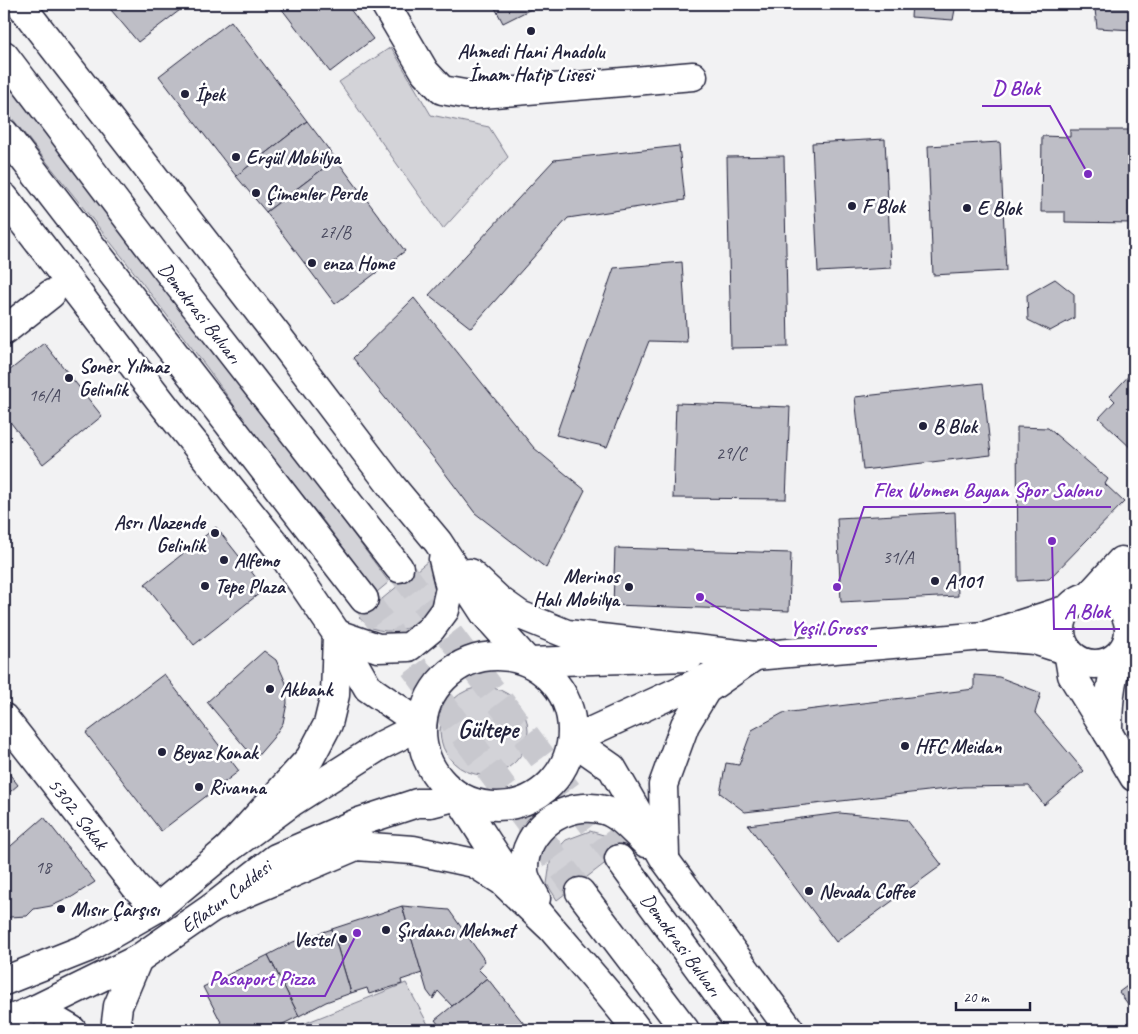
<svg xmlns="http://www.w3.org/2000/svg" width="1138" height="1034" font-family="Caveat,sans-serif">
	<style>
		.green { fill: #d3d3d8; stroke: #7a7a8a }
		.building { fill: #bebec6; stroke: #22223b }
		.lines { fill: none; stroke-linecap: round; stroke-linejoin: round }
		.highway-tunnel { stroke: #c8c8ce; stroke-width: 28; stroke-dasharray: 28 14; stroke-linecap: butt }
		.minor-casing { stroke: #22223b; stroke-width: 31 }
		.major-casing { stroke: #22223b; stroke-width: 31 }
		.highway-casing { stroke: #22223b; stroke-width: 31 }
		.minor { stroke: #fff; stroke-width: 28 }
		.major { stroke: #fff; stroke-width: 28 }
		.highway { stroke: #fff; stroke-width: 28 }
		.poi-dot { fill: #22223b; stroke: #fff; stroke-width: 2 }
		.labels { text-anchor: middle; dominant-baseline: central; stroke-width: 5; stroke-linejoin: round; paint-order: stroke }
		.number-label { font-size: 18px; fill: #49495e }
		.poi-label { font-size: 20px; font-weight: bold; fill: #22223b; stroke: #fff; text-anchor: start }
		.street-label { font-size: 20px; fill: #22223b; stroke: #fff }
		.district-label { font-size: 25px; font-weight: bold; fill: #22223b; stroke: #fff }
		.leader { fill: none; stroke: #7b2cbf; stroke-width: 2 }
		.callout-dot { fill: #7b2cbf; stroke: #fff; stroke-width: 2 }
		.callout-label { font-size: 21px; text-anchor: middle; font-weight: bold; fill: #7b2cbf; stroke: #fff; stroke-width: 5; stroke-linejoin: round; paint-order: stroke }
	</style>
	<rect width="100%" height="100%" fill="#f2f2f3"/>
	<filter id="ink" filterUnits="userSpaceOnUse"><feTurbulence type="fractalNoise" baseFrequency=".02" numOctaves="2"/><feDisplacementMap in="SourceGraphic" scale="10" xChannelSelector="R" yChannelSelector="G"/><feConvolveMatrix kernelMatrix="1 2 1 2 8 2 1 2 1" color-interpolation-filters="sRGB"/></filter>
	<g filter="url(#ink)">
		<!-- green -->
		<g class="green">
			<polygon points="391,47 431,115 489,127 508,157 443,229 339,82"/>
			<polygon points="4,80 221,358 272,429 313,480 389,582 377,592 322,519 264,447 208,369 127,263 4,108"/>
			<path d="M428 561C435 574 440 587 436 602 435 605 432 608 429 611 417 628 395 635 375 629 369 628 364 621 359 618Z"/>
			<circle cx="484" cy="731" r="44"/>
			<polygon points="590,831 610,837 625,848 557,900 547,884 551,856 566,840"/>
			<polygon points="406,983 431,1030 295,1030 293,1028"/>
		</g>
		<!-- building -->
		<g class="building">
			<polygon points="106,4 188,4 138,42"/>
			<polygon points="278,4 346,4 373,39 330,72"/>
			<polygon points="493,4 541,4 503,23"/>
			<polygon points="912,4 956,4 953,20 911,17"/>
			<polygon points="990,4 1134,4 1134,30 1097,28 1095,9"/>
			<polygon points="231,21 307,121 236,176 159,76"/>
			<polygon points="307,121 336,159 266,212 236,176"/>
			<polygon points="1070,130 1134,130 1134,223 1065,222 1065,212 1041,212 1042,136 1070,137"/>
			<polygon points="885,139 891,268 818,272 812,143"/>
			<polygon points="1000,142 1006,271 933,275 928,146"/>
			<polygon points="679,146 685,200 568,218 471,328 429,295 554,160"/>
			<polygon points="784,156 788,347 731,348 727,157"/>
			<polygon points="336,159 405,251 335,304 266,212"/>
			<polygon points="682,262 687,342 649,341 607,447 556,435 614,268"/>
			<polygon points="1055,279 1074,294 1074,318 1050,331 1028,320 1027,295"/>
			<polygon points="414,298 534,448 585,490 546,568 475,513 435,460 353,358"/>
			<polygon points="44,343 102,416 43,464 4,414 4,375"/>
			<polygon points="1134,370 1134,451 1099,418 1115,401 1110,396"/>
			<polygon points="983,383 991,455 863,470 855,397"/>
			<polygon points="676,403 790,407 786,499 673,498"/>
			<polygon points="1017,427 1048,428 1108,479 1105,484 1124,502 1049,579 1018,581"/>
			<polygon points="955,512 958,596 841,602 837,518"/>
			<polygon points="216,527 265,589 194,645 145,584"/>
			<polygon points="615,548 791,553 789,611 613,605"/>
			<polygon points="264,651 276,660 286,683 287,703 283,723 273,738 255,759 207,702"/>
			<polygon points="164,674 239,771 161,831 86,733"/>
			<polygon points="974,675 999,677 1041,693 1035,713 1084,771 1044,805 1029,786 963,787 745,812 720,793 726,763 739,765 752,730 783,713 974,689"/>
			<polygon points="4,767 18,785 4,797"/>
			<polygon points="840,813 907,820 942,865 836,942 748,825"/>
			<polygon points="44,817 95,882 72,897 51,906 34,909 27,916 10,917 4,922 4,852"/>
			<polygon points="402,906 422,973 401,980 402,984 369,994 367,988 351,993 332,929"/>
			<polygon points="402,906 449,910 485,961 478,969 487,978 452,1006 438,991 433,999 427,991"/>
			<polygon points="332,929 351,993 326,1002 299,1016 268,955 293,942"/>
			<polygon points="268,955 299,1016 279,1026 281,1030 225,1030 203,987"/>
			<polygon points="487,978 529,1030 443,1030 435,1020"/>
			<polygon points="1134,981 1134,1012 1119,992"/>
		</g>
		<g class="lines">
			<!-- highway-tunnel -->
			<g class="highway-tunnel">
				<polyline points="399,568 619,859"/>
				<polyline points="364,599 580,892"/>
			</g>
			<!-- minor casing -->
			<g class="minor-casing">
				<g id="minor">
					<polyline points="385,4 425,72 442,90 470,95 693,76"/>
					<polyline points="4,331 51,294"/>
					<circle cx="1095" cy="630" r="34"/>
					<polyline points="1088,597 1121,561 1119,605 1133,607"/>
					<path d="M1068 609 984 636 1034 640 1068 651 1072 675 1108 733C1108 705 1110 684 1118 656"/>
					<polyline points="732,656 755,656 984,636"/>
					<polyline points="528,662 689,657"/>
					<path id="s1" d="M4 718 135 886 157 908"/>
					<polyline points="1108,733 1134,777"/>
					<polyline points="572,740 727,669"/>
					<polyline points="36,1009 72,1030"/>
					<polyline points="121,1030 116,1022 118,1006 138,959"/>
				</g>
			</g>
			<!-- major casing -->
			<g class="major-casing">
				<g id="major">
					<polyline points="4,981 87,948 157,908 228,849 292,802 380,746 422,725"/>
					<path id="s2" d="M4 1022 36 1009 138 959 213 907 276 858 359 822 417 803H431L458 796"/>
				</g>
			</g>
			<!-- highway casing -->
			<g class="highway-casing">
				<g id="highway">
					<polyline points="20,4 277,335 393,488 438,542 485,614 528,662"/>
					<path id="s3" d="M4 55 167 270 399 568"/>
					<polyline points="4,133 364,599"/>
					<polyline points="4,197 166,408 279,549 337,634 368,688 422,725"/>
					<polyline points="470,573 499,600 520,615 567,634 755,656"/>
					<circle cx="497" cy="731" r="75"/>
					<polyline points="572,740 612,768 665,860 790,1030"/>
					<path d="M458 796C477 826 496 857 517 886 555 936 600 980 637 1030"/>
					<polyline points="228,849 310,758 328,724 335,695 337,634 378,648 409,647 431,629 445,610 450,588 443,559"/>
					<polyline points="665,856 663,785 685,725 706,690 755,656"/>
					<path id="s4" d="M619 859 744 1030"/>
					<polyline points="580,892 685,1030"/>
					<path d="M536 898C532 890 524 879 524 870 523 829 566 799 604 810 621 815 633 831 646 843"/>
					<polyline points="213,907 356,846 413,850 474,863 502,881 548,925"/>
				</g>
			</g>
			<!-- minor -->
			<use href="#minor" class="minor"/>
			<!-- major -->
			<use href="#major" class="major"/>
			<!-- highway -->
			<use href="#highway" class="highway"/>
		</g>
	</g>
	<!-- markers -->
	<g class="poi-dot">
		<circle cx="531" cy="31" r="5"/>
		<circle cx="185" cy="94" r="5"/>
		<circle cx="236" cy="157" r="5"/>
		<circle cx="256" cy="193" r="5"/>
		<circle cx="852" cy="206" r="5"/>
		<circle cx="967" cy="208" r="5"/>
		<circle cx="312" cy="263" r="5"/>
		<circle cx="69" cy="378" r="5"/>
		<circle cx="923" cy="426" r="5"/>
		<circle cx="215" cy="533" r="5"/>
		<circle cx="224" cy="560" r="5"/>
		<circle cx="935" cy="581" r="5"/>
		<circle cx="205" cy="586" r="5"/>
		<circle cx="629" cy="587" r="5"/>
		<circle cx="270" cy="689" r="5"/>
		<circle cx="905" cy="746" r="5"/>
		<circle cx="162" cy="752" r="5"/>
		<circle cx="199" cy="787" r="5"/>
		<circle cx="809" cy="891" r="5"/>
		<circle cx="61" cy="909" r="5"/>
		<circle cx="386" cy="930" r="5"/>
		<circle cx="343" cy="939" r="5"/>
	</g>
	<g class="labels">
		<!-- number labels -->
		<g class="number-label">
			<text x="335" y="232">27/B</text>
			<text x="44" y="395">16/A</text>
			<text x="731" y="453">29/C</text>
			<text x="898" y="557">31/A</text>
			<text x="43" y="867">18</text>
		</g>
		<!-- poi labels -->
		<g class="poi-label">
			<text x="531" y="51" text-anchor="middle">Ahmedi Hani Anadolu<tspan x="531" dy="23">İmam Hatip Lisesi</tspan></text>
			<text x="195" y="94">İpek</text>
			<text x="246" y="157">Ergül Mobilya</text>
			<text x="266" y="193">Çimenler Perde</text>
			<text x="862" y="206">F Blok</text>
			<text x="977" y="208">E Blok</text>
			<text x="322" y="263">enza Home</text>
			<text x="79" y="366">Soner Yılmaz<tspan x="79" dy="23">Gelinlik</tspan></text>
			<text x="933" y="426">B Blok</text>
			<text x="205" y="522" text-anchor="end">Asrı Nazende<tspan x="205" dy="23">Gelinlik</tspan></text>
			<text x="234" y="560">Alfemo</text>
			<text x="619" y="576" text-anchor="end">Merinos<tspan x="619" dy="23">Halı Mobilya</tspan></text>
			<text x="945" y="581">A101</text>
			<text x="215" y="586">Tepe Plaza</text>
			<text x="280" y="689">Akbank</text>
			<text x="915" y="746">HFC Meidan</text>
			<text x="172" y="752">Beyaz Konak</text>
			<text x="209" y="787">Rivanna</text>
			<text x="819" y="891">Nevada Coffee</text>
			<text x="71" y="909">Mısır Çarşısı</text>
			<text x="396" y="930">Şırdancı Mehmet</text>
			<text x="333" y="939" text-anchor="end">Vestel</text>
		</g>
		<!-- street labels -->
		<g class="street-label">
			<text stroke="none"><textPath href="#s3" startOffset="324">Demokrasi Bulvarı</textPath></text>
			<text stroke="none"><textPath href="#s1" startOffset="121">5302. Sokak</textPath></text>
			<text stroke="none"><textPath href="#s2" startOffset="256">Eflatun Caddesi</textPath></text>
			<text stroke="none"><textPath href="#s4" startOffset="106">Demokrasi Bulvarı</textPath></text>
		</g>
		<!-- district labels -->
		<g class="district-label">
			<text x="488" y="729">Gültepe</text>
		</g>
	</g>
	<!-- callouts -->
	<path class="leader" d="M1088 174L1050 106H982M837 587L864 507H1111M1052 541L1054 629H1120M700 597L780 646H877M357 933L325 996H200"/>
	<g class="callout-dot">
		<circle cx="1088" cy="174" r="5"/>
		<circle cx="837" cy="587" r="5"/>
		<circle cx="1052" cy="541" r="5"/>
		<circle cx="700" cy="597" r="5"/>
		<circle cx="357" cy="933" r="5"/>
	</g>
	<g class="callout-label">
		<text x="1016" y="95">D Blok</text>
		<text x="987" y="497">Flex Women Bayan Spor Salonu</text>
		<text x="1087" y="618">A Blok</text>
		<text x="828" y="635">Yeşil Gross</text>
		<text x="262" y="985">Pasaport Pizza</text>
	</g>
	<!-- margin -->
	<rect width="1138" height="1034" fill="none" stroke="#fff" stroke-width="20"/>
	<rect x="10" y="10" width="1118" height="1014" fill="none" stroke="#22223b" stroke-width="2" filter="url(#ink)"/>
	<!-- scale -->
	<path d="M956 1002v8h74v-8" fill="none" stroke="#22223b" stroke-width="2.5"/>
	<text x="963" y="1002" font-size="15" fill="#22223b" stroke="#ffffff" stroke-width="4" paint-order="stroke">20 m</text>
</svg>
